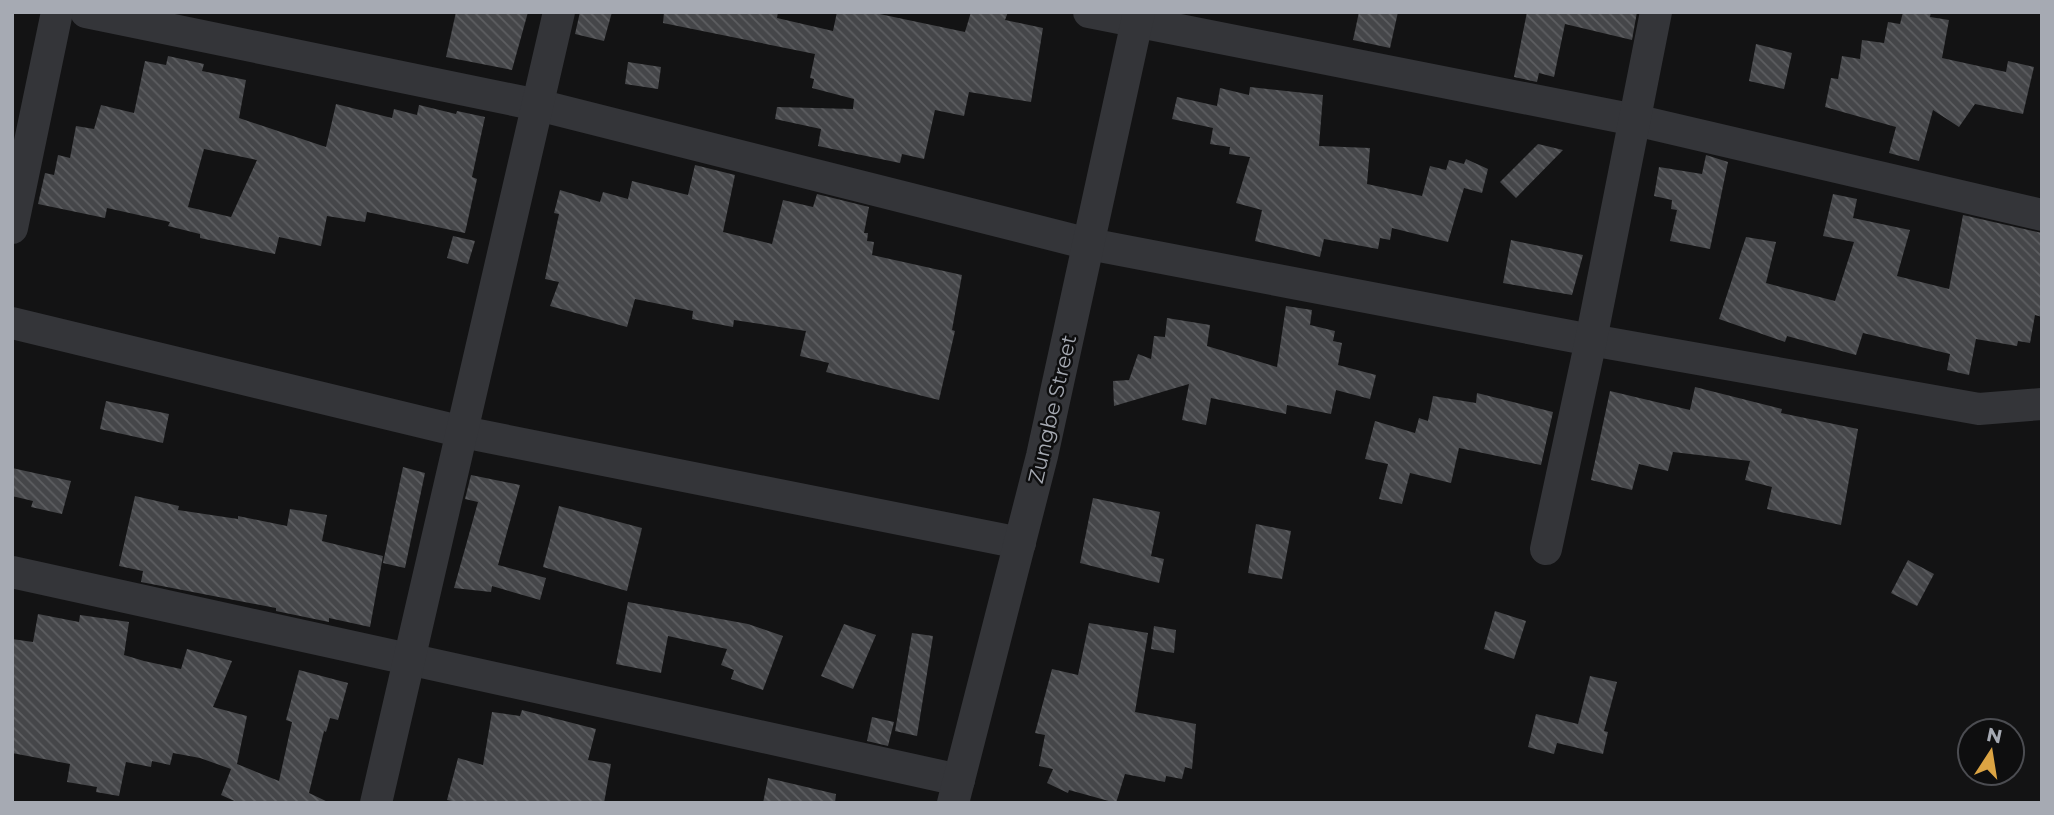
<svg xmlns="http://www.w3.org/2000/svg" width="2054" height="815" font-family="Montserrat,sans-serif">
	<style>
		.building { fill: url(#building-back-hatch); fill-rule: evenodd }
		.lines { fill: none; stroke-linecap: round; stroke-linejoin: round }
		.minor { stroke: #343539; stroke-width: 32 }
		.labels { text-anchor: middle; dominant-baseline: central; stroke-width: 5; stroke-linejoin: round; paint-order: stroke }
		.street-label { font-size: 21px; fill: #a6aab3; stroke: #0e0e0f }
	</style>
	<defs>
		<pattern id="building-back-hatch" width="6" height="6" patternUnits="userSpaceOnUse" patternTransform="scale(1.75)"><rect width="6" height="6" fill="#454649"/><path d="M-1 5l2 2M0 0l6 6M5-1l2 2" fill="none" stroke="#5d5e61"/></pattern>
	</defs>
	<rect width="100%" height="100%" fill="#131314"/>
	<!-- building -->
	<g class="building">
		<polygon points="456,12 528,12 512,70 446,57"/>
		<polygon points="580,12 612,12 604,41 575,34"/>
		<polygon points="664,12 778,12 777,18 833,31 837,12 870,12 965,32 971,12 1008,12 1005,20 1043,28 1031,102 969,92 964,116 935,110 924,159 902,154 900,163 818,146 821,129 775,119 777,107 853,109 854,99 812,88 814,79 810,78 815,54 663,23"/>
		<polygon points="1359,12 1398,12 1390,48 1353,40"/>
		<polygon points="1527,12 1637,12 1632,40 1565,24 1554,77 1539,73 1537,82 1514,77"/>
		<polygon points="1903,12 1931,12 1930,17 1949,20 1942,58 2006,72 2008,61 2034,67 2023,114 1975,104 1959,127 1933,110 1919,161 1889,153 1896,127 1825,107 1831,78 1838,79 1842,56 1860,59 1862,40 1884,43 1888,22 1900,24"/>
		<polygon points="1756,44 1792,53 1784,89 1749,81"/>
		<path d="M168 56 204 64 202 71 246 80 239 118 326 147 336 104 392 118 394 109 417 115 419 105 456 114 457 111 485 117 472 177 477 179 465 233 367 212 365 222 327 216 321 246 279 237 275 254 200 238V234L168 226 170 222 107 208 105 218 38 204 45 173 54 175 58 155 70 158 76 126 94 129 101 105 134 113 145 61 166 65ZM204 149 257 160 231 217 188 207Z"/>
		<polygon points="628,62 661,67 658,89 625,84"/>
		<polygon points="1250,87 1323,95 1319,146 1370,148 1367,184 1422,196 1430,166 1446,170 1449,160 1464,164 1466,159 1488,169 1482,193 1464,188 1448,242 1392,228 1390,240 1380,238 1378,249 1324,239 1320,257 1255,241 1262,210 1236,203 1250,157 1229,154 1230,147 1210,144 1213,128 1172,119 1177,97 1217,106 1220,88 1249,95"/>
		<polygon points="1538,144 1563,150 1516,198 1500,182"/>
		<polygon points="1706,155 1728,162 1710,249 1670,241 1677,210 1671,209 1672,200 1654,196 1659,167 1702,174"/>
		<polygon points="695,165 735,175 723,232 772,244 783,200 813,207 817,194 869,207 864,233 868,233 867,241 874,242 872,255 962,275 952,330 955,331 939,400 826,372 829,363 800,356 806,331 734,320 733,327 692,319 693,311 635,299 627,327 550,306 559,282 545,279 559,214 554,213 560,190 600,202 603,192 628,199 632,181 688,195"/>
		<polygon points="1833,194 1857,199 1853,218 1910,230 1897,276 1949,289 1963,215 2042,233 2042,317 2035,315 2030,343 2018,341 2017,346 1976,339 1969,375 1947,370 1950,354 1863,333 1856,355 1787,336 1785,342 1719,319 1746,237 1776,242 1766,283 1835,301 1854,242 1823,236"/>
		<polygon points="453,236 475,241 468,264 447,258"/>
		<polygon points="1511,240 1583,255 1572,295 1503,283"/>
		<polygon points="1286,306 1312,310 1310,325 1335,331 1333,341 1342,343 1338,365 1376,375 1370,399 1336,390 1331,414 1287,405 1286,414 1211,398 1206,425 1182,420 1189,384 1114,406 1113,381 1129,380 1138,354 1151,359 1154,336 1165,337 1167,318 1210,325 1207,346 1277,367"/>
		<polygon points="1695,387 1782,409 1781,413 1858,429 1841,525 1767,509 1772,487 1745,480 1750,461 1673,452 1668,471 1639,464 1632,490 1591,480 1610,391 1690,410"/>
		<polygon points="1477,393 1553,412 1541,465 1459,448 1451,483 1410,473 1402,504 1379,499 1388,464 1365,459 1375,421 1415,433 1419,418 1428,421 1433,396 1476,403"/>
		<polygon points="106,401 169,414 163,443 100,429"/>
		<polygon points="403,467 425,473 405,568 383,563"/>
		<polygon points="12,468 71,481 62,514 31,507 33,501 12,496"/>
		<polygon points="471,475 520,485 498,565 546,578 540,600 492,586 491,592 454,588 478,502 465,499"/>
		<polygon points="135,496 179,506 178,510 238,519 238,516 287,526 290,509 327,515 322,541 383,556 370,627 329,618 329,622 276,611 276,608 141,582 143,571 119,566"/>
		<polygon points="1093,498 1160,512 1151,556 1164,559 1159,583 1080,563"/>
		<polygon points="559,506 642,528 627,591 543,567"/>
		<polygon points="1256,524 1291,531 1282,579 1248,573"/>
		<polygon points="1908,560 1934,574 1917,606 1891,593"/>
		<polygon points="628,602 748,624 783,636 763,690 731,679 734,670 721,665 727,649 668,636 661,673 616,664"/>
		<polygon points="1495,611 1526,621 1514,659 1484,649"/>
		<polygon points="38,614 79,622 80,615 129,622 124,655 144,661 181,669 187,649 232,661 213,707 247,716 237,764 279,781 292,722 286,720 299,670 348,683 338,720 330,718 326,732 324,731 309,793 330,803 239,803 221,795 231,769 200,758 173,753 170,765 152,761 151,767 126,762 119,796 96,792 97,787 67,782 70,764 12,753 12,639 33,642"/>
		<polygon points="1089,623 1148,633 1135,712 1196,724 1192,769 1185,767 1182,779 1166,776 1165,782 1125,774 1116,803 1069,790 1068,793 1047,783 1053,769 1039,766 1045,735 1035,733 1052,669 1078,675"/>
		<polygon points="844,624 876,635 853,689 821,676"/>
		<polygon points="1154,626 1176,630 1174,653 1151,649"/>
		<polygon points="912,633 933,636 917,736 895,731"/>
		<polygon points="1590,676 1617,682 1604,731 1608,732 1603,754 1557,743 1554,754 1528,747 1536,714 1578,724"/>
		<polygon points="522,710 596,729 588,760 611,764 604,803 461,803 447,800 458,758 483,765 492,712 520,716"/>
		<polygon points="872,717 894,722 888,746 867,741"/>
		<polygon points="768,778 836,794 835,803 763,803"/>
	</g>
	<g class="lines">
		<!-- minor -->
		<g class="minor">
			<polyline points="86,12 538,105 1089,244 1591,340 1979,409 2042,404"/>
			<polyline points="1089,12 1635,120 2042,215"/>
			<polyline points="12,228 57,12"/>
			<polyline points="12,323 463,432 1020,543"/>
			<polyline points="1546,549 1591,340 1656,12"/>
			<polyline points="12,572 959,780"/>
			<polyline points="376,803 559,12"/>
			<polyline points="953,803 1042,456 1139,12"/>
		</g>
	</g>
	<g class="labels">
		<!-- street labels -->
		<g class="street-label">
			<text transform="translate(1052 409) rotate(-77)">Zungbe Street</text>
		</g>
	</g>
	<!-- border -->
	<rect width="2054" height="815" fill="none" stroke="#a6aab3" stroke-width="28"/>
	<!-- north arrow -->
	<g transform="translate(1991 752) rotate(12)"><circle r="33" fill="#0e0e0f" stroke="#4b4c51" stroke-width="2"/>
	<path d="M0-5L12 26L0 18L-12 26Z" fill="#dca443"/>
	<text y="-10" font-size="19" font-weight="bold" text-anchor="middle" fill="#a6aab3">N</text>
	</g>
</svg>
